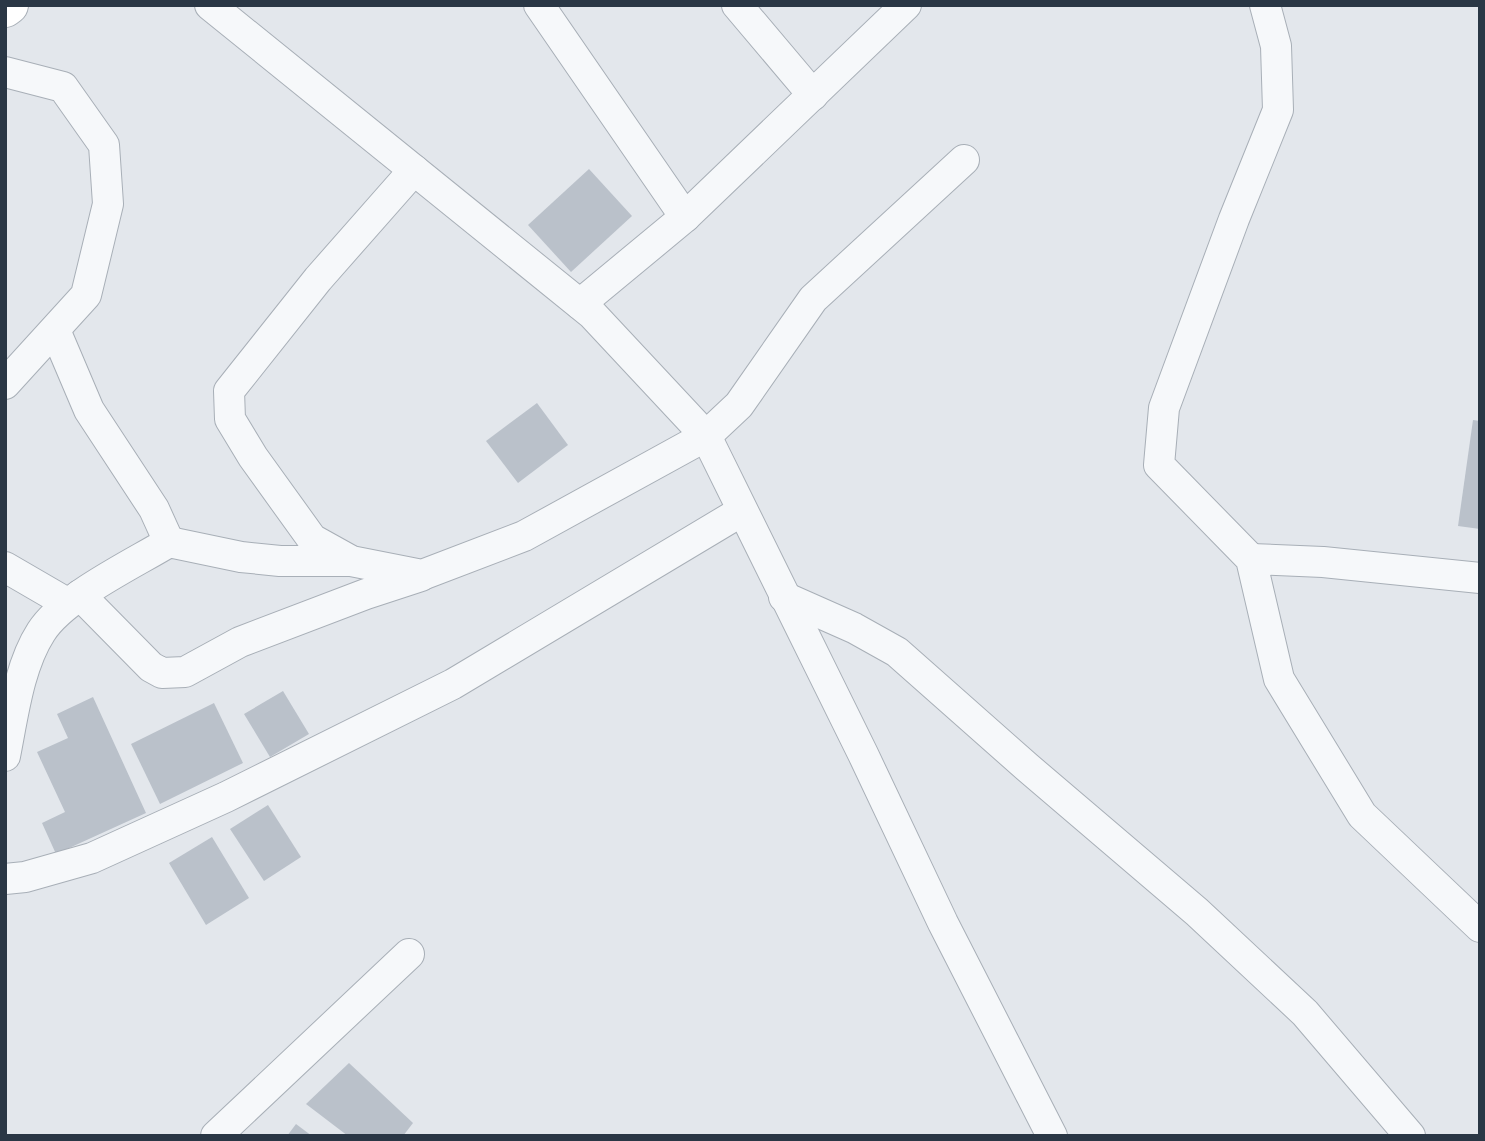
<svg xmlns="http://www.w3.org/2000/svg" width="1485" height="1141" font-family="Rubik,sans-serif">
	<style>
		.building { fill: #bac1ca }
		.lines { fill: none; stroke-linecap: round; stroke-linejoin: round }
		.street-casing { stroke: #a8afb7; stroke-width: 32 }
		.secondary-casing { stroke: #a8afb7; stroke-width: 40 }
		.street { stroke: #f6f8fa; stroke-width: 30 }
		.secondary { stroke: #fff; stroke-width: 38 }
	</style>
	<rect width="100%" height="100%" fill="#e3e7ec"/>
	<!-- building -->
	<g class="building">
		<polygon points="589,169 632,216 571,272 528,225"/>
		<polygon points="537,403 568,445 518,483 486,441"/>
		<polygon points="1473,420 1480,421 1480,529 1458,526"/>
		<polygon points="283,691 309,734 270,757 244,714"/>
		<polygon points="93,697 146,813 56,854 42,823 65,812 37,752 68,738 57,714"/>
		<polygon points="214,703 243,763 160,804 131,744"/>
		<polygon points="268,805 301,857 264,881 230,829"/>
		<polygon points="212,837 249,898 206,925 169,863"/>
		<polygon points="349,1063 413,1123 403,1136 348,1136 306,1104"/>
		<polygon points="296,1124 312,1136 287,1136"/>
	</g>
	<g class="lines">
		<!-- street casing -->
		<g class="street-casing">
			<g id="street">
				<polyline points="210,5 592,314 706,436 863,754 943,923 1052,1136"/>
				<polyline points="539,5 685,217"/>
				<polyline points="737,5 813,95"/>
				<polyline points="1265,5 1276,46 1278,110 1234,219 1164,408 1159,465 1251,559 1279,679 1362,815 1480,927"/>
				<polyline points="5,72 63,87 104,145 108,204 86,295 5,384"/>
				<polyline points="580,304 685,217 906,5"/>
				<polyline points="55,330 89,410 154,509 169,542"/>
				<polyline points="348,559 312,539 253,457 230,419 229,391 318,279 414,170"/>
				<polyline points="1251,559 1323,562 1480,578"/>
				<polyline points="5,567 67,603"/>
				<polyline points="80,595 151,667 162,673 185,672 240,642 366,594 421,576"/>
				<polyline points="784,597 854,628 897,652 1027,767 1197,912 1305,1013 1410,1136"/>
				<path d="M5 756C13 716 19 666 41 632 63 597 133 564 169 542L241 557 280 561H351L422 575 524 536 706 436 739 405 813 299 964 160"/>
				<polyline points="5,879 25,877 92,858 226,797 453,684 742,511"/>
				<polyline points="216,1136 409,954"/>
			</g>
		</g>
		<!-- secondary casing -->
		<g class="secondary-casing">
			<polyline id="secondary" points="5,8 9,5"/>
		</g>
		<!-- street -->
		<use href="#street" class="street"/>
		<!-- secondary -->
		<use href="#secondary" class="secondary"/>
	</g>
	<!-- border -->
	<rect width="1485" height="1141" fill="none" stroke="#2a3745" stroke-width="14"/>
</svg>
